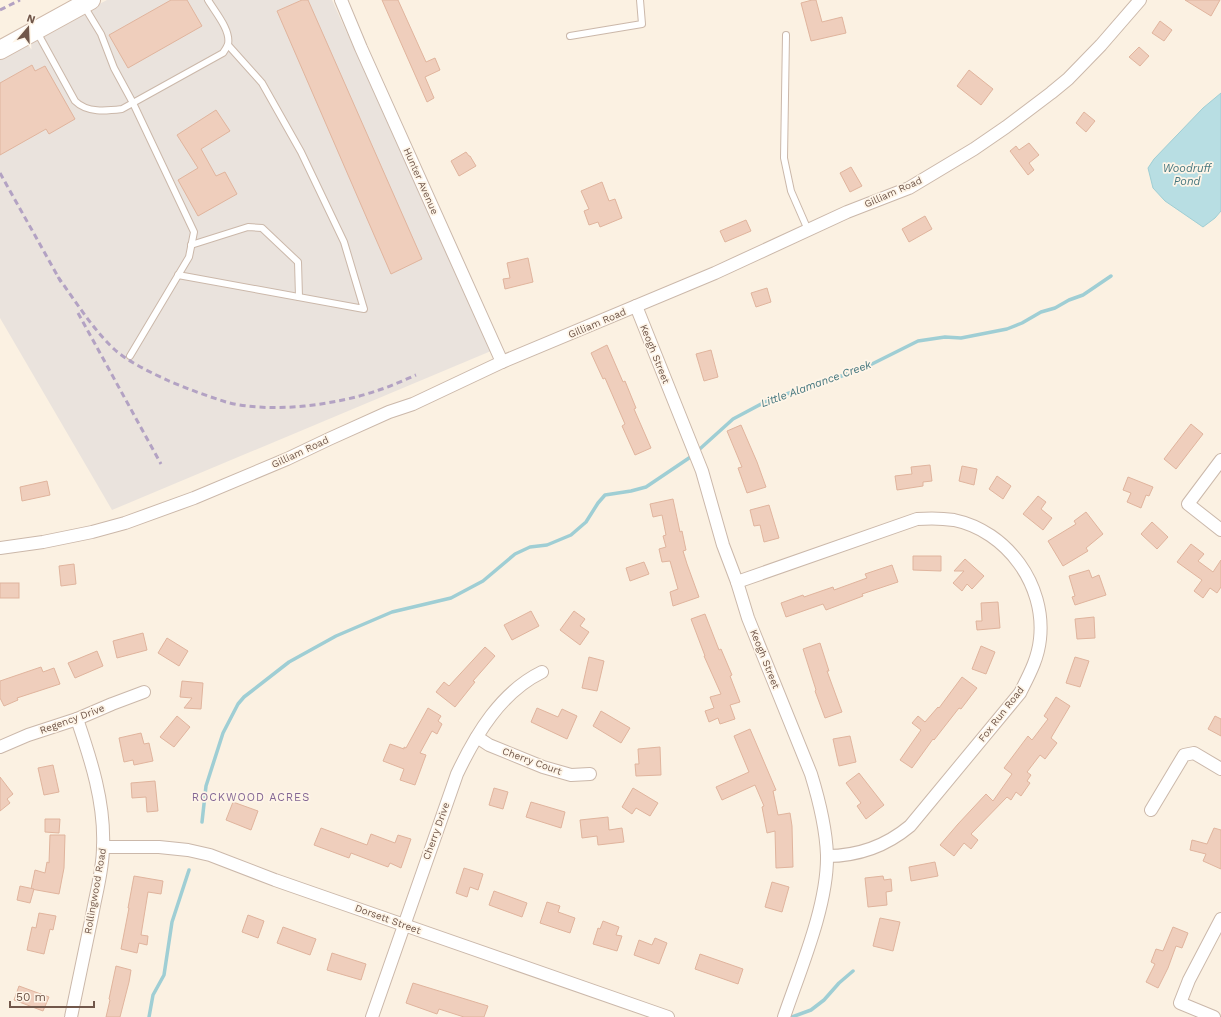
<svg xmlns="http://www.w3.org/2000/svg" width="1221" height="1017" font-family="'Work Sans',sans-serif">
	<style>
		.industrial { fill: #eae3dd }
		.water { fill: #b8dee3; stroke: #9fced4 }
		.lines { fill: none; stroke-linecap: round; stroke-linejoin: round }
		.stream { stroke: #9fced4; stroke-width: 3.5 }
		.building { fill: #efcebc; stroke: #e0b49d }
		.lane-casing { stroke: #cbb8aa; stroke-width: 8 }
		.street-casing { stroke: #cbb8aa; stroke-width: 14 }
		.secondary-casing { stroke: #d0baaa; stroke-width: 20 }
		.lane { stroke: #fff; stroke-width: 6 }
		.street { stroke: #fff; stroke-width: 12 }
		.secondary { stroke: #fff; stroke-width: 18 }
		.rail { stroke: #b3a2c3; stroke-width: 3; stroke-dasharray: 6 4; stroke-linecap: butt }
		.labels { text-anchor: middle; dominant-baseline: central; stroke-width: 3.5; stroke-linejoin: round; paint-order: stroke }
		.street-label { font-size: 10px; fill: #71574a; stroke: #fef5e8 }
		.water-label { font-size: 11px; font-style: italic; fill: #43757d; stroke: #fef5e8 }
		.neighbourhood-label { font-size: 11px; letter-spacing: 1px; fill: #836694; stroke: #fef5e8 }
	</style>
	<rect width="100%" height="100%" fill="#fbf1e2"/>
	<!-- industrial -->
	<polygon class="industrial" points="107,0 332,0 491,351 112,510 0,318 0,57"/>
	<!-- water -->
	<polygon class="water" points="1221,93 1221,211 1215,218 1203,227 1165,201 1153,188 1148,168 1154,159 1203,108"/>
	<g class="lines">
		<!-- stream -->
		<g class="stream">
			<polyline points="202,822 206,786 223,733 238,704 244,697 289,662 336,636 392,612 451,598 483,581 515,554 530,547 547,545 571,535 586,522 598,503 605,495 631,491 646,487 692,456 733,419 765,402 803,388 808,387 831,380 868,366 918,341 945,337 961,338 1007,329 1022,323 1041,312 1055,308 1069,300 1083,295 1111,276"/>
			<polyline points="149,1017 153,995 164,975 172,922 189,870"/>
			<polyline points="792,1017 811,1010 824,1000 839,983 853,971"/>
		</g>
	</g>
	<!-- building -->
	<g class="building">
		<polygon points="171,0 187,0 202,26 128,68 109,35"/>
		<polygon points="302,0 308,0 422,259 391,274 277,11"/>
		<polygon points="382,0 398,0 426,62 435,58 440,70 425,77 434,98 427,102"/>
		<polygon points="812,0 816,0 822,22 842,17 846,33 811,41 801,3"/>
		<polygon points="1185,0 1220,0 1211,16"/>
		<polygon points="1160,21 1172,30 1164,41 1152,33"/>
		<polygon points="1139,47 1149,56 1140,66 1129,57"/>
		<polygon points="32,65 35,71 45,66 75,119 49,134 46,129 0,155 0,83"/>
		<polygon points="969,70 993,89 981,105 957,86"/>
		<polygon points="216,110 230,131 201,149 216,176 225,172 237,194 198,216 178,180 198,168 177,135"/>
		<polygon points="1084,112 1095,121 1086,132 1076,123"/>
		<polygon points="1029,143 1039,155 1029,163 1034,170 1028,175 1010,151 1016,146 1019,150"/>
		<polygon points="466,152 469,156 470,156 476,166 459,176 451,161"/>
		<polygon points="851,167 862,186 850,192 840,173"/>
		<polygon points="602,182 609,201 615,199 622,218 600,227 598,222 589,225 584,211 589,209 581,191"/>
		<polygon points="925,216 932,229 909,242 902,229"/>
		<polygon points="746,220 751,231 725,242 720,231"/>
		<polygon points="528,258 533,282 505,289 503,279 510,278 507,263"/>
		<polygon points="767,288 771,302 756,307 751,293"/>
		<polygon points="607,345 623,382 625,381 636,408 634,409 651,448 635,455 622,426 625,424 605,378 603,379 591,353"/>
		<polygon points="711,350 718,377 704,381 696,354"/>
		<polygon points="1191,424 1203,434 1176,469 1164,459"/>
		<polygon points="741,425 757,462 766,487 747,493 738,468 742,467 727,431"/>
		<polygon points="930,465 932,481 923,482 923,486 897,490 895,476 912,474 911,467"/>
		<polygon points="962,466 977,469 974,485 959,481"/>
		<polygon points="997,476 1011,486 1003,499 989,489"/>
		<polygon points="1128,477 1153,487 1149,496 1146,495 1141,508 1127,502 1131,493 1123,490"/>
		<polygon points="47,481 50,495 22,501 20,487"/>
		<polygon points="1038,496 1046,502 1041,509 1052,518 1043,530 1023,514"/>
		<polygon points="673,499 680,532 682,531 686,550 683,551 687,564 699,597 673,606 670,592 678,589 670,561 662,562 659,549 666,547 663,536 666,535 662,515 653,517 650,504"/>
		<polygon points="769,505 779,538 764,542 760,525 754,526 750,510"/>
		<polygon points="1086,512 1103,534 1086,548 1088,551 1063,566 1048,541 1076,524 1074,521"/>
		<polygon points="1152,522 1168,537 1157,549 1141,534"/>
		<polygon points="1191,544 1204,554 1198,561 1213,572 1221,560 1221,587 1217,593 1210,588 1203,598 1194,591 1202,580 1177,562"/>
		<polygon points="913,556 941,556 941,571 913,570"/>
		<polygon points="965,559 984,576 972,589 967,584 962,591 953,583 964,571 954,571"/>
		<polygon points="644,562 649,574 630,581 626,568"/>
		<polygon points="74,564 76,584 61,586 59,566"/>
		<polygon points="892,565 898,582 862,594 863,596 826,610 823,604 786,617 781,603 803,595 804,597 833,587 834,590 867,578 865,574"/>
		<polygon points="1089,570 1092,578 1099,575 1106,595 1075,605 1072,597 1075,596 1069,576"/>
		<rect x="0" y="583" width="19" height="15"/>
		<polygon points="998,602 1000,628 977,630 976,621 982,621 981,603"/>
		<polygon points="531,611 539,626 512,640 504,625"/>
		<polygon points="574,611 585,619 580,626 589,632 580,645 560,630"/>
		<polygon points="705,614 719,650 721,649 732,675 730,676 740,702 730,705 735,719 720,724 718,718 709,722 705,711 714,708 710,697 721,694 704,656 705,656 691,619"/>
		<polygon points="1094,617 1095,638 1077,639 1075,619"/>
		<polygon points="143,633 147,650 117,658 113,641"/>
		<polygon points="167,638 188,651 179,666 158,653"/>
		<polygon points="820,643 829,671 827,671 842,712 825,718 815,691 816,690 803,649"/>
		<polygon points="981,646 995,652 986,674 972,669"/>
		<polygon points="485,647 495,656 473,681 475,682 455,707 436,692 444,682 449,686"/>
		<polygon points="97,651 103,666 75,678 68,663"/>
		<polygon points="589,657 604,661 597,691 582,688"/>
		<polygon points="1075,657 1089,661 1080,687 1066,683"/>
		<polygon points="41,667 43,672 54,668 60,684 17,698 18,700 4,706 0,698 0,681"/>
		<polygon points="962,677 977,688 961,709 959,708 934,740 933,739 912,768 900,760 921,730 912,723 918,716 925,722 938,707 939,708"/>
		<polygon points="182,681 203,683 201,709 184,708 192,698 180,697"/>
		<polygon points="1056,697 1070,706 1051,738 1057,743 1045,759 1040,755 1027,772 1031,775 1027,781 1030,783 1021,796 1016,792 1011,800 1007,797 971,834 978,840 971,849 964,843 954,856 940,845 958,824 986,794 993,801 1012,774 1004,768 1028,736 1032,740 1048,719 1044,716"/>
		<polygon points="428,708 441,716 438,721 442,724 437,734 432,731 420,753 426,755 415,785 400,780 404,769 383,761 390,744 404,749 404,747 406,748"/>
		<polygon points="537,708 558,717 562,709 577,716 567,739 531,722"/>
		<polygon points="601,711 630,728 621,743 593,726"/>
		<polygon points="177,716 190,727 174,747 160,737"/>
		<polygon points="1215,716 1221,719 1221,736 1208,729"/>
		<polygon points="750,729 776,790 773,791 778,815 790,813 792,826 793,867 776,868 775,831 767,833 762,807 764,806 755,785 722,800 716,787 749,772 734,736"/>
		<polygon points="141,733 144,744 149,743 153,761 134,765 133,760 124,762 119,738"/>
		<polygon points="850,736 856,762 839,766 833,739"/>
		<polygon points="660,747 661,775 636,776 635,764 639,764 638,749"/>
		<polygon points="53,765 59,792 44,795 38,768"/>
		<polygon points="859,773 884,805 866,819 857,806 861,803 846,783"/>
		<polygon points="0,777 13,794 7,799 10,803 0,811"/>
		<polygon points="155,781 158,811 147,812 146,797 132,798 131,783"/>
		<polygon points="494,788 508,792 503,809 489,805"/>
		<polygon points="633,788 658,803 650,816 636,808 632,814 622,807"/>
		<polygon points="233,802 258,811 251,830 226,820"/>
		<polygon points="531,802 565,812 561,828 526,817"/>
		<polygon points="608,817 609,830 622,828 624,842 598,845 597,836 582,838 580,820"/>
		<polygon points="45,819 60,819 59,833 45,832"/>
		<polygon points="321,828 367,845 371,834 395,843 398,835 411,839 401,868 390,863 388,867 351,853 349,858 314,845"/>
		<polygon points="1214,828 1221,830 1221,869 1203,861 1206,854 1190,850 1192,840 1207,844"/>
		<polygon points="50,835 65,835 64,868 59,894 31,889 35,870 45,873 47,862 49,863"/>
		<polygon points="935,862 938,876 911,881 909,867"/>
		<polygon points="464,868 483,874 478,890 470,887 467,897 456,893"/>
		<polygon points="134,876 163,881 161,894 148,892 141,935 148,936 147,945 139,943 137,953 121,949 129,908 128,908"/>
		<polygon points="883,876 884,880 891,879 892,891 886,892 887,905 868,907 865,878"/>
		<polygon points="772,882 789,887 782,912 765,907"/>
		<polygon points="20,886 34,889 30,903 17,900"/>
		<polygon points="494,891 527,903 522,917 489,905"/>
		<polygon points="547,902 560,906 558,912 575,918 570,933 540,923"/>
		<polygon points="39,913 56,916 53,930 50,929 44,954 27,950 32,927 36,928"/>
		<polygon points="248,915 264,921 258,938 242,932"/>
		<polygon points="880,918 900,922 893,951 873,946"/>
		<polygon points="603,921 619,927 616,935 622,936 617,951 593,944 598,928 600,929"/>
		<polygon points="283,927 316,939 310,955 277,943"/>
		<polygon points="1173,927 1188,933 1182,948 1176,946 1168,968 1158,988 1146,982 1155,964 1151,962 1156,949 1163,951"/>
		<polygon points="655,938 667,943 659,964 634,955 639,940 652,945"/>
		<polygon points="332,953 366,964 361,980 327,970"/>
		<polygon points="700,954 743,969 738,984 695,969"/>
		<polygon points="116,966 131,970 129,982 120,1017 106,1017 110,1000 109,999"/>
		<polygon points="413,983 488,1006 484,1017 464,1017 439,1009 437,1014 406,1003"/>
		<polygon points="19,986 49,997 43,1011 14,1000"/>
	</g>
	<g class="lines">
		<!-- lane casing -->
		<g class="lane-casing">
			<g id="lane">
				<polyline points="84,6 101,34 114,68 133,103 194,232 189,257 130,356"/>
				<path d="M37 32 75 101C87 113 106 111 122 109L223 53C225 50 227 47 228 44 231 30 215 12 208 0"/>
				<polyline points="786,35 784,158 791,191 808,230"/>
				<polyline points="570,36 642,24 640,0"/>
				<polyline points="191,245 248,227 262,228 298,262 299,297"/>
				<polyline points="178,275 364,309 344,242 301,152 262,83 228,45"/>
			</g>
		</g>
		<!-- street casing -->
		<g class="street-casing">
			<g id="street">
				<polyline points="341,0 361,48 502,362"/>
				<path d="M636 306 702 471 723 545 737 582 748 618 811 774C819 800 826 828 827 855 828 905 800 970 784 1017"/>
				<polyline points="1221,460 1188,504 1221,530"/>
				<polyline points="0,548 43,542 92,532 125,523 194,498 287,459 329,439 389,412 413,404 502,362 715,273 847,212 909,188 974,149 1006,127 1051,93 1068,79 1101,45 1140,0"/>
				<path d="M737 582 917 519C930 518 941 518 954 520 1007 531 1046 585 1040 639 1038 659 1029 675 1020 693L910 826C886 846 859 856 827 856"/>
				<polyline points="477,737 489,745 543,767 571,775 590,774"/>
				<polyline points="0,747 28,735 77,719 112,704 144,692"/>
				<polyline points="1151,810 1184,755 1194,753 1221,769"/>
				<polyline points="103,847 159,847 188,850 210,855 275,880 668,1017"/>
				<path d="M71 1017C78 983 85 949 92 916 96 893 103 870 103 847 105 803 91 760 77 719"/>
				<path d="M372 1017 457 774C476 734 501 692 542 672"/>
				<polyline points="1214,1017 1180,1003 1189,980 1221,919"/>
			</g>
		</g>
		<!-- secondary casing -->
		<g class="secondary-casing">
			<polyline id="secondary" points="0,50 91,0"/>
		</g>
		<!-- lane -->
		<use href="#lane" class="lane"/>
		<!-- street -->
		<use href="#street" class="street"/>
		<!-- secondary -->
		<use href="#secondary" class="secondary"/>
		<!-- rail -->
		<g class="rail">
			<polyline points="0,10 20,0"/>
			<polyline points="0,173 61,282"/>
			<path d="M58 277C76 302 92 328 114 349 128 362 152 373 169 381 188 389 207 396 226 402 271 414 336 405 379 390 392 386 404 380 416 375"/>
			<polyline points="78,313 161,464"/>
		</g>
	</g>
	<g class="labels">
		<!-- street labels -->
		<g class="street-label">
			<text transform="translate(421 181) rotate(66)">Hunter Avenue</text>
			<text transform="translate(893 192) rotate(-24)">Gilliam Road</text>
			<text transform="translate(597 323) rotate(-23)">Gilliam Road</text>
			<text transform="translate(655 354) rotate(68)">Keogh Street</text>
			<text transform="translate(300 452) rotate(-25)">Gilliam Road</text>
			<text transform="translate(765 659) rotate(68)">Keogh Street</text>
			<text transform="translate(1001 714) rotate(-52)">Fox Run Road</text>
			<text transform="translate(72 719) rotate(-20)">Regency Drive</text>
			<text transform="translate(532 761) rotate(20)">Cherry Court</text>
			<text transform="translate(436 831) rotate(-70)">Cherry Drive</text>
			<text transform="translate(95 891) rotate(-80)">Rollingwood Road</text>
			<text transform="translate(388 919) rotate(20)">Dorsett Street</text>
		</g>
		<!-- water labels -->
		<g class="water-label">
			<text x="1187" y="168">Woodruff<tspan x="1187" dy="13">Pond</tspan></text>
			<text transform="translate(816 384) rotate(-20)">Little Alamance Creek</text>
		</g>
		<!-- neighbourhood labels -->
		<g class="neighbourhood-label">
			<text x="251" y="797">ROCKWOOD ACRES</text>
		</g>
	</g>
	<!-- north arrow -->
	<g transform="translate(28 28) rotate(19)" stroke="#fef5e8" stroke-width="3" paint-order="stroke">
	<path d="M0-3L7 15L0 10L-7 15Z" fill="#71574a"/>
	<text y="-6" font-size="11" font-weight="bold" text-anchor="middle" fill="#71574a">N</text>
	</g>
	<!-- scale -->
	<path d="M10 1001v6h84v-6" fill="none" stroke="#71574a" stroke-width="2"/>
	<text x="16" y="1001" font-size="12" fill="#71574a" stroke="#fef5e8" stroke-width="3" paint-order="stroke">50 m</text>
</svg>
